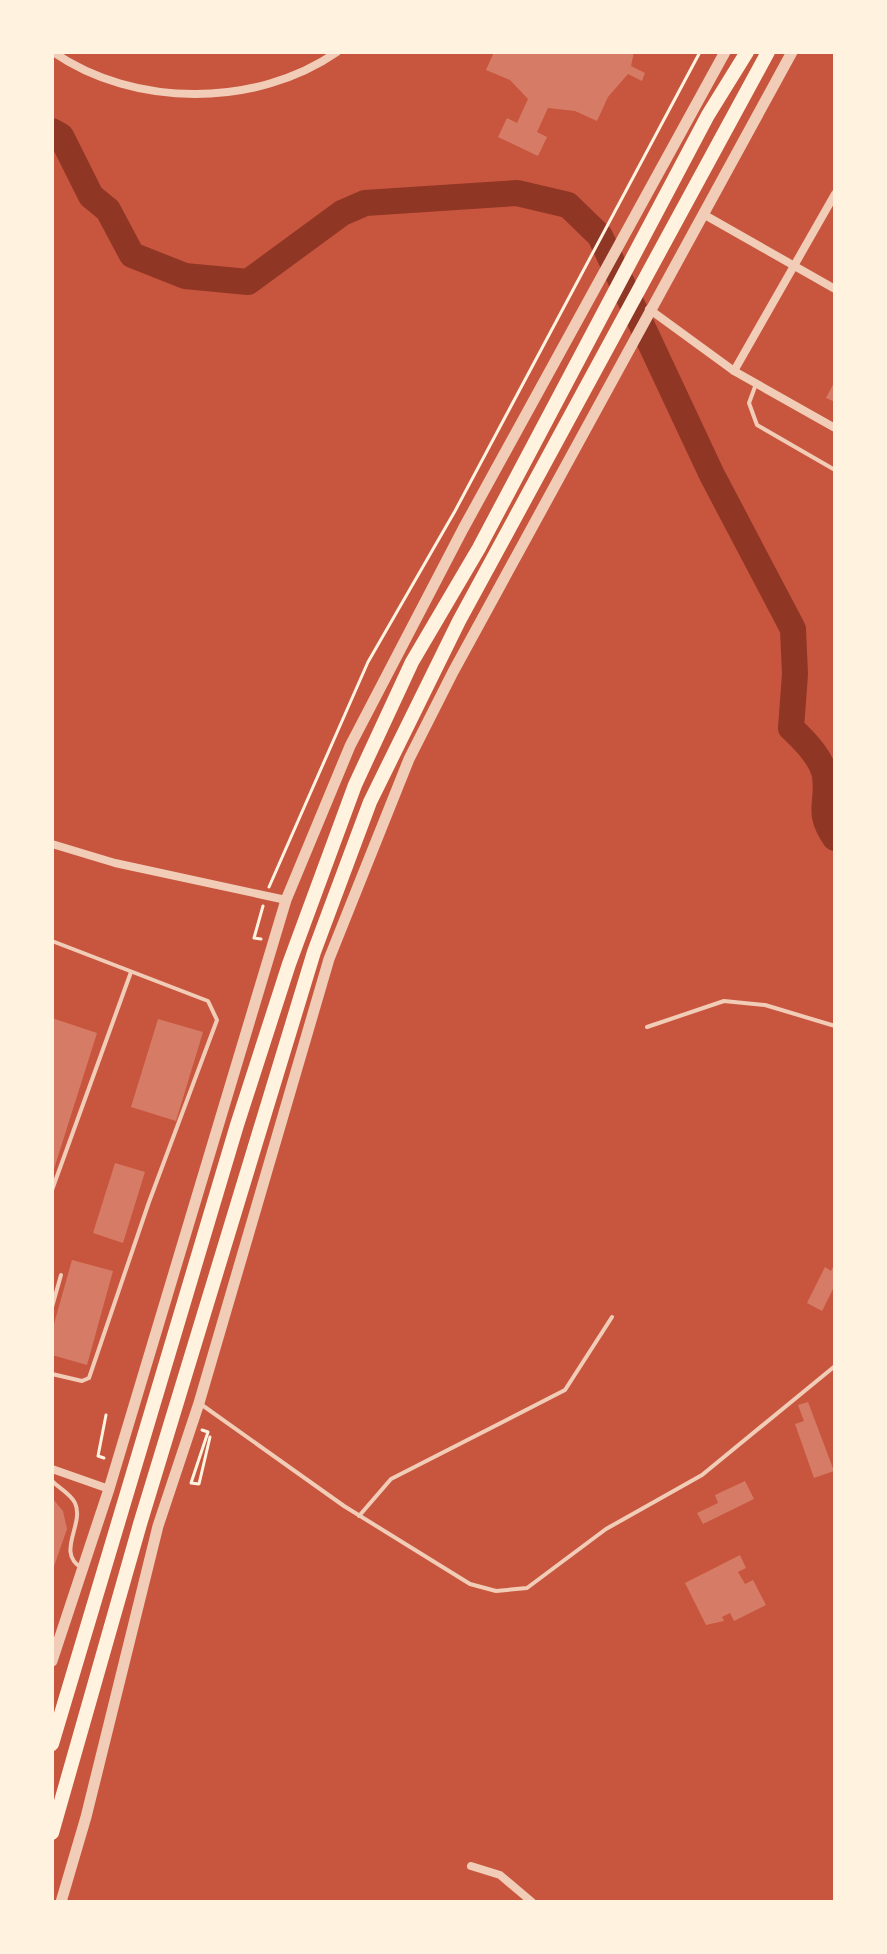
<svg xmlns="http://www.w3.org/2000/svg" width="887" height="1954" font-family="'PT Sans',sans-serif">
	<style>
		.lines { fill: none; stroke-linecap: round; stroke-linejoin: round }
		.river { stroke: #8f3625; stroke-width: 26 }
		.building { fill: #d67c66 }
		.path { stroke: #fff3e0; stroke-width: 3 }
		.service { stroke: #f1ccb7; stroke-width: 4 }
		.minor { stroke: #f1ccb7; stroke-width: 8 }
		.tertiary { stroke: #f1ccb7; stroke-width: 11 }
		.trunk { stroke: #fff3e0; stroke-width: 14 }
	</style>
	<rect width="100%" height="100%" fill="#c8553d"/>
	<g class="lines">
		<!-- river -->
		<path class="river" d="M52 131 61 136 91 196 108 210 132 255 185 276 248 282 342 213 365 203 517 193 568 205 600 236 712 475 793 629 795 674 791 728C804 740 822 758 825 776 829 805 816 810 835 838"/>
	</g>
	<!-- building -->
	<g class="building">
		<polygon points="494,52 634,52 631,66 645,73 642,81 628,74 608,97 597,121 575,111 548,108 537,132 547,137 538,156 498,137 507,118 517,123 528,99 510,80 486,70"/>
		<polygon points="835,381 835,402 826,398"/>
		<polygon points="52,1018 97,1033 53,1172 52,1172"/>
		<polygon points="158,1019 203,1032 176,1121 131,1107"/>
		<polygon points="115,1163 145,1172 123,1243 93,1233"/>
		<polygon points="72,1260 113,1271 87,1365 52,1355 52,1331"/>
		<polygon points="835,1263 835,1285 822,1311 807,1303 825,1267 831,1271"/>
		<polygon points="808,1402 834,1471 814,1478 795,1424 804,1421 798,1405"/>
		<polygon points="745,1481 754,1499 703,1524 697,1513 718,1503 715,1495"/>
		<polygon points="52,1498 63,1511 67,1529 52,1572"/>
		<polygon points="740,1555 746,1568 738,1572 745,1584 753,1580 766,1605 734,1621 730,1613 722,1617 724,1621 706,1625 685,1583"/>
	</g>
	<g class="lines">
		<!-- path -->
		<g class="path">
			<polyline points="269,887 368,662 455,511 700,52"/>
			<polyline points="261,939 254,938 263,906"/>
			<polyline points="202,1430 208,1432 191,1483 199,1484 210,1437"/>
			<polyline points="104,1458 98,1456 106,1415"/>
		</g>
		<!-- service -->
		<g class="service">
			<polyline points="756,384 749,403 757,425 835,470"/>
			<polyline points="52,941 208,1001 217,1020 149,1202 89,1378 82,1381 52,1374"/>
			<polyline points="647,1027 724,1001 765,1005 835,1026"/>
			<polyline points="52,1190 131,972"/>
			<polyline points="52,1307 61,1275"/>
			<polyline points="202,1405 344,1506 470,1584 496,1591 527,1588 606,1529 702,1475 835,1366"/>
			<path d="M52 1481C59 1488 71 1494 75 1503 85 1524 55 1553 82 1568"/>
			<polyline points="359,1516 391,1479 565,1390 612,1317"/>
		</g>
		<!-- minor -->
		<g class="minor">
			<path d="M53 52C134 108 256 108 337 52"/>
			<polyline points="703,214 835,289"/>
			<polyline points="649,309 734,371 835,428"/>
			<polyline points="734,371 835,194"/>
			<polyline points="52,844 115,863 286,900"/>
			<polyline points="52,1469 109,1489"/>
			<polyline points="471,1866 500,1875 532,1902"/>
		</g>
		<!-- tertiary -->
		<g class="tertiary">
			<polyline points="52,1661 109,1489 286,900 350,746 463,529 725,52"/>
			<polyline points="61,1902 86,1817 158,1526 199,1403 329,959 409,759 453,672 792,52"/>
		</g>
		<!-- trunk -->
		<g class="trunk">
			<polyline points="52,1744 237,1125 289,964 355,785 412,662 479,548 708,115 747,52"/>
			<polyline points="52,1833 140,1524 314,952 370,802 459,621 768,52"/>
		</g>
	</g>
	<!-- border -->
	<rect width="887" height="1954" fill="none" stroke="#fff3e0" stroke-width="108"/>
</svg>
